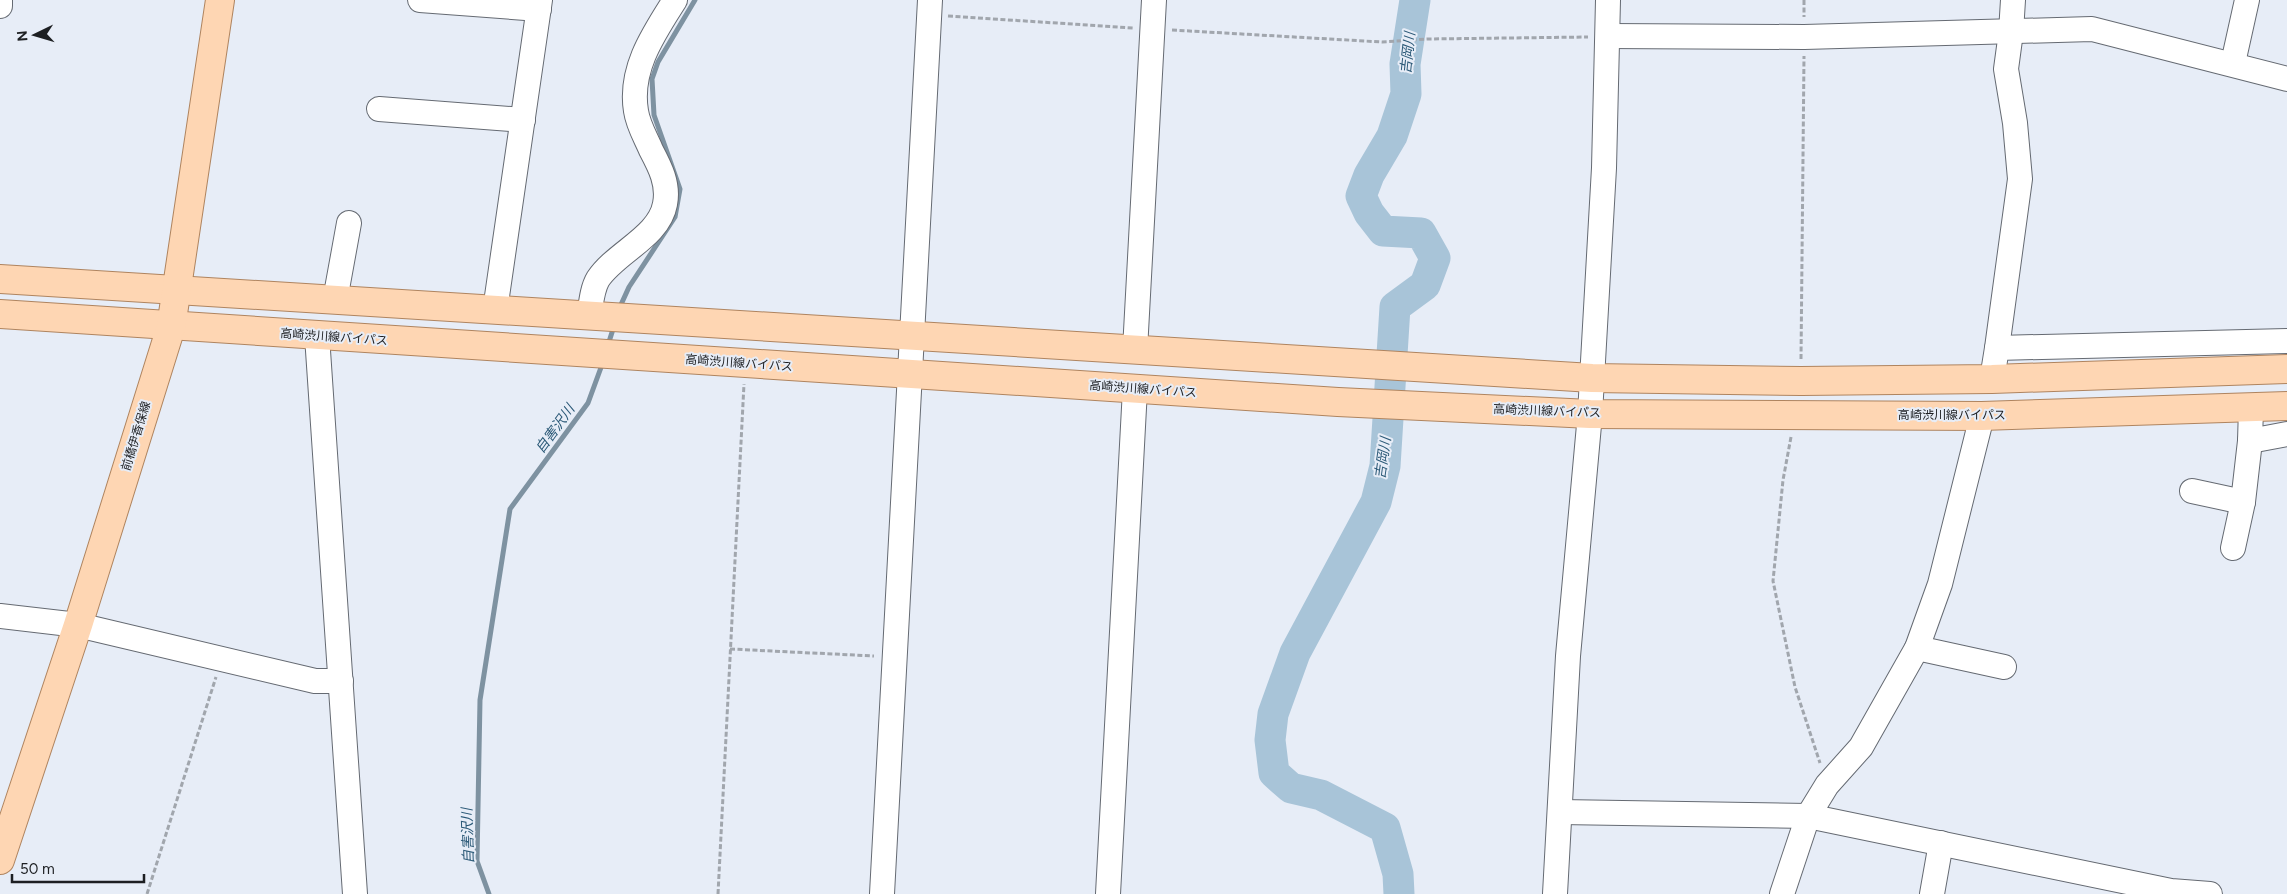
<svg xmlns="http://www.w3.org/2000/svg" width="2287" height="894" font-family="Figtree,'Noto Sans JP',sans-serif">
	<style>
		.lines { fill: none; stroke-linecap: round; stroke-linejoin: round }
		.stream { stroke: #7e92a1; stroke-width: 5 }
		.river { stroke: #a8c4d8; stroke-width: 31 }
		.minor-casing { stroke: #656a72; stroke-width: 26 }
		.major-casing { stroke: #af845f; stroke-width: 30 }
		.path { stroke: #a1a6ad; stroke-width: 3; stroke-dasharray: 5 2.5; stroke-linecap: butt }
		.minor { stroke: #fff; stroke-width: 24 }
		.major { stroke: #fed6b3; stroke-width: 28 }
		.labels { text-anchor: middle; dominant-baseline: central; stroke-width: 4; stroke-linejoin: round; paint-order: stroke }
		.street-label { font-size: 12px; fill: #1d1f22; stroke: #e7edf7 }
		.water-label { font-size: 14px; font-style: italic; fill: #2b5977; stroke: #e7edf7 }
	</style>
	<rect width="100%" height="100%" fill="#e7edf7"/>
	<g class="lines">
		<!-- stream -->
		<g class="stream">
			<polyline points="619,309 629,287 675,217 680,189 654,115 652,79 658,62 695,0"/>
			<polyline points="608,345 614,326"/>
			<polyline points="489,894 477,861 480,700 510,509 588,403 603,362"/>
		</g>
		<!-- river -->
		<polyline class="river" points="1399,894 1398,874 1385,828 1321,795 1291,788 1274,773 1270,740 1273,714 1295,653 1376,502 1385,466 1395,307 1425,285 1435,258 1421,233 1383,231 1369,213 1361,196 1369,175 1392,136 1406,94 1405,64 1415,0"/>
		<!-- minor casing -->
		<g class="minor-casing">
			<g id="minor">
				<polyline points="420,0 539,9"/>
				<polyline points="0,6 0,0"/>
				<polyline points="1608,36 1804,37 2092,29 2287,79"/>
				<polyline points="2233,63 2247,0"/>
				<polyline points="379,109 523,120"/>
				<polyline points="335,300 349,223"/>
				<polyline points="495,310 540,0"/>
				<path d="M589 316C591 304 592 289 598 279 616 252 659 237 665 204 669 184 660 167 651 150 646 138 638 125 636 111 629 69 654 33 675 0"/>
				<polyline points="317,336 355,894"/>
				<polyline points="1997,348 2020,179 2015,123 2006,69 2011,32 2013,0"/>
				<polyline points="1135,350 1154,0"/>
				<polyline points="1992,379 1997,348 2287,341"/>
				<polyline points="2251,408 2250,441 2287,434"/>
				<polyline points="2192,491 2243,502"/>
				<polyline points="2233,548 2243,502 2250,441"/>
				<polyline points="0,616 78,625 315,681 341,681"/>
				<polyline points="1917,648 2004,667"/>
				<polyline points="1560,812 1808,816 2171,891 2210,894"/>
				<polyline points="882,894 930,0"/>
				<polyline points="1108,894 1135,389"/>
				<polyline points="1555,894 1568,656 1590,414 1604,168 1608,0"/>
				<polyline points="1782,894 1808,816 1827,785 1861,747 1917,648 1940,584 1982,416"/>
				<polyline points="1932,894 1941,843"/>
			</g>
		</g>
		<!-- major casing -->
		<g class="major-casing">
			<g id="major">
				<polyline points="0,279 1592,378 1801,381 1992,379 2287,369"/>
				<polyline points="0,314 1338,402 1590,414 1982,416 2287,406"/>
				<polyline points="0,860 78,625 171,327 220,0"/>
			</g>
		</g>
		<!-- path -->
		<g class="path">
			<polyline points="1804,0 1804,17"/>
			<polyline points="948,16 1133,28"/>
			<polyline points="1172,30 1382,42 1428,39 1588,37"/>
			<polyline points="1801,359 1804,56"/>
			<polyline points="1791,437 1783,480 1773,581 1795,687 1820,763"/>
			<polyline points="730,649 874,656"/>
			<polyline points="147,894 216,677"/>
			<polyline points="718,894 744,384"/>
		</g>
		<!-- minor -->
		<use href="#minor" class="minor"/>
		<!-- major -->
		<use href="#major" class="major"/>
	</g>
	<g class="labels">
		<!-- street labels -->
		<g class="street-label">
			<text transform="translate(334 337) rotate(4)">高崎渋川線バイパス</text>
			<text transform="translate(739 363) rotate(4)">高崎渋川線バイパス</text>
			<text transform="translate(1143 389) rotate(4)">高崎渋川線バイパス</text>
			<text transform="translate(1547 411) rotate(2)">高崎渋川線バイパス</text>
			<text x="1952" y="415">高崎渋川線バイパス</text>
			<text transform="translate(136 436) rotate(-73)">前橋伊香保線</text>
		</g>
		<!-- water labels -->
		<g class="water-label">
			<text transform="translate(1408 53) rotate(-84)">吉岡川</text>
			<text transform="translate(555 429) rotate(-54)">自害沢川</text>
			<text transform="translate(1383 458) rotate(-82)">吉岡川</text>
			<text transform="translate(468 836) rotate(-92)">自害沢川</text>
		</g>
	</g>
	<!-- north arrow -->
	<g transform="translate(35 35) rotate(265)" stroke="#e7edf7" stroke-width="4" paint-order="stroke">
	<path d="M0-4L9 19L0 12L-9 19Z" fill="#1d1f22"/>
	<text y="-8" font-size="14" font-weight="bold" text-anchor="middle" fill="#1d1f22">N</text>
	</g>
	<!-- scale -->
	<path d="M12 874v8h132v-8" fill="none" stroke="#1d1f22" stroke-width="2.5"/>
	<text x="20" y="874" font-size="15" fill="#1d1f22" stroke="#e7edf7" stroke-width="4" paint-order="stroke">50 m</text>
</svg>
